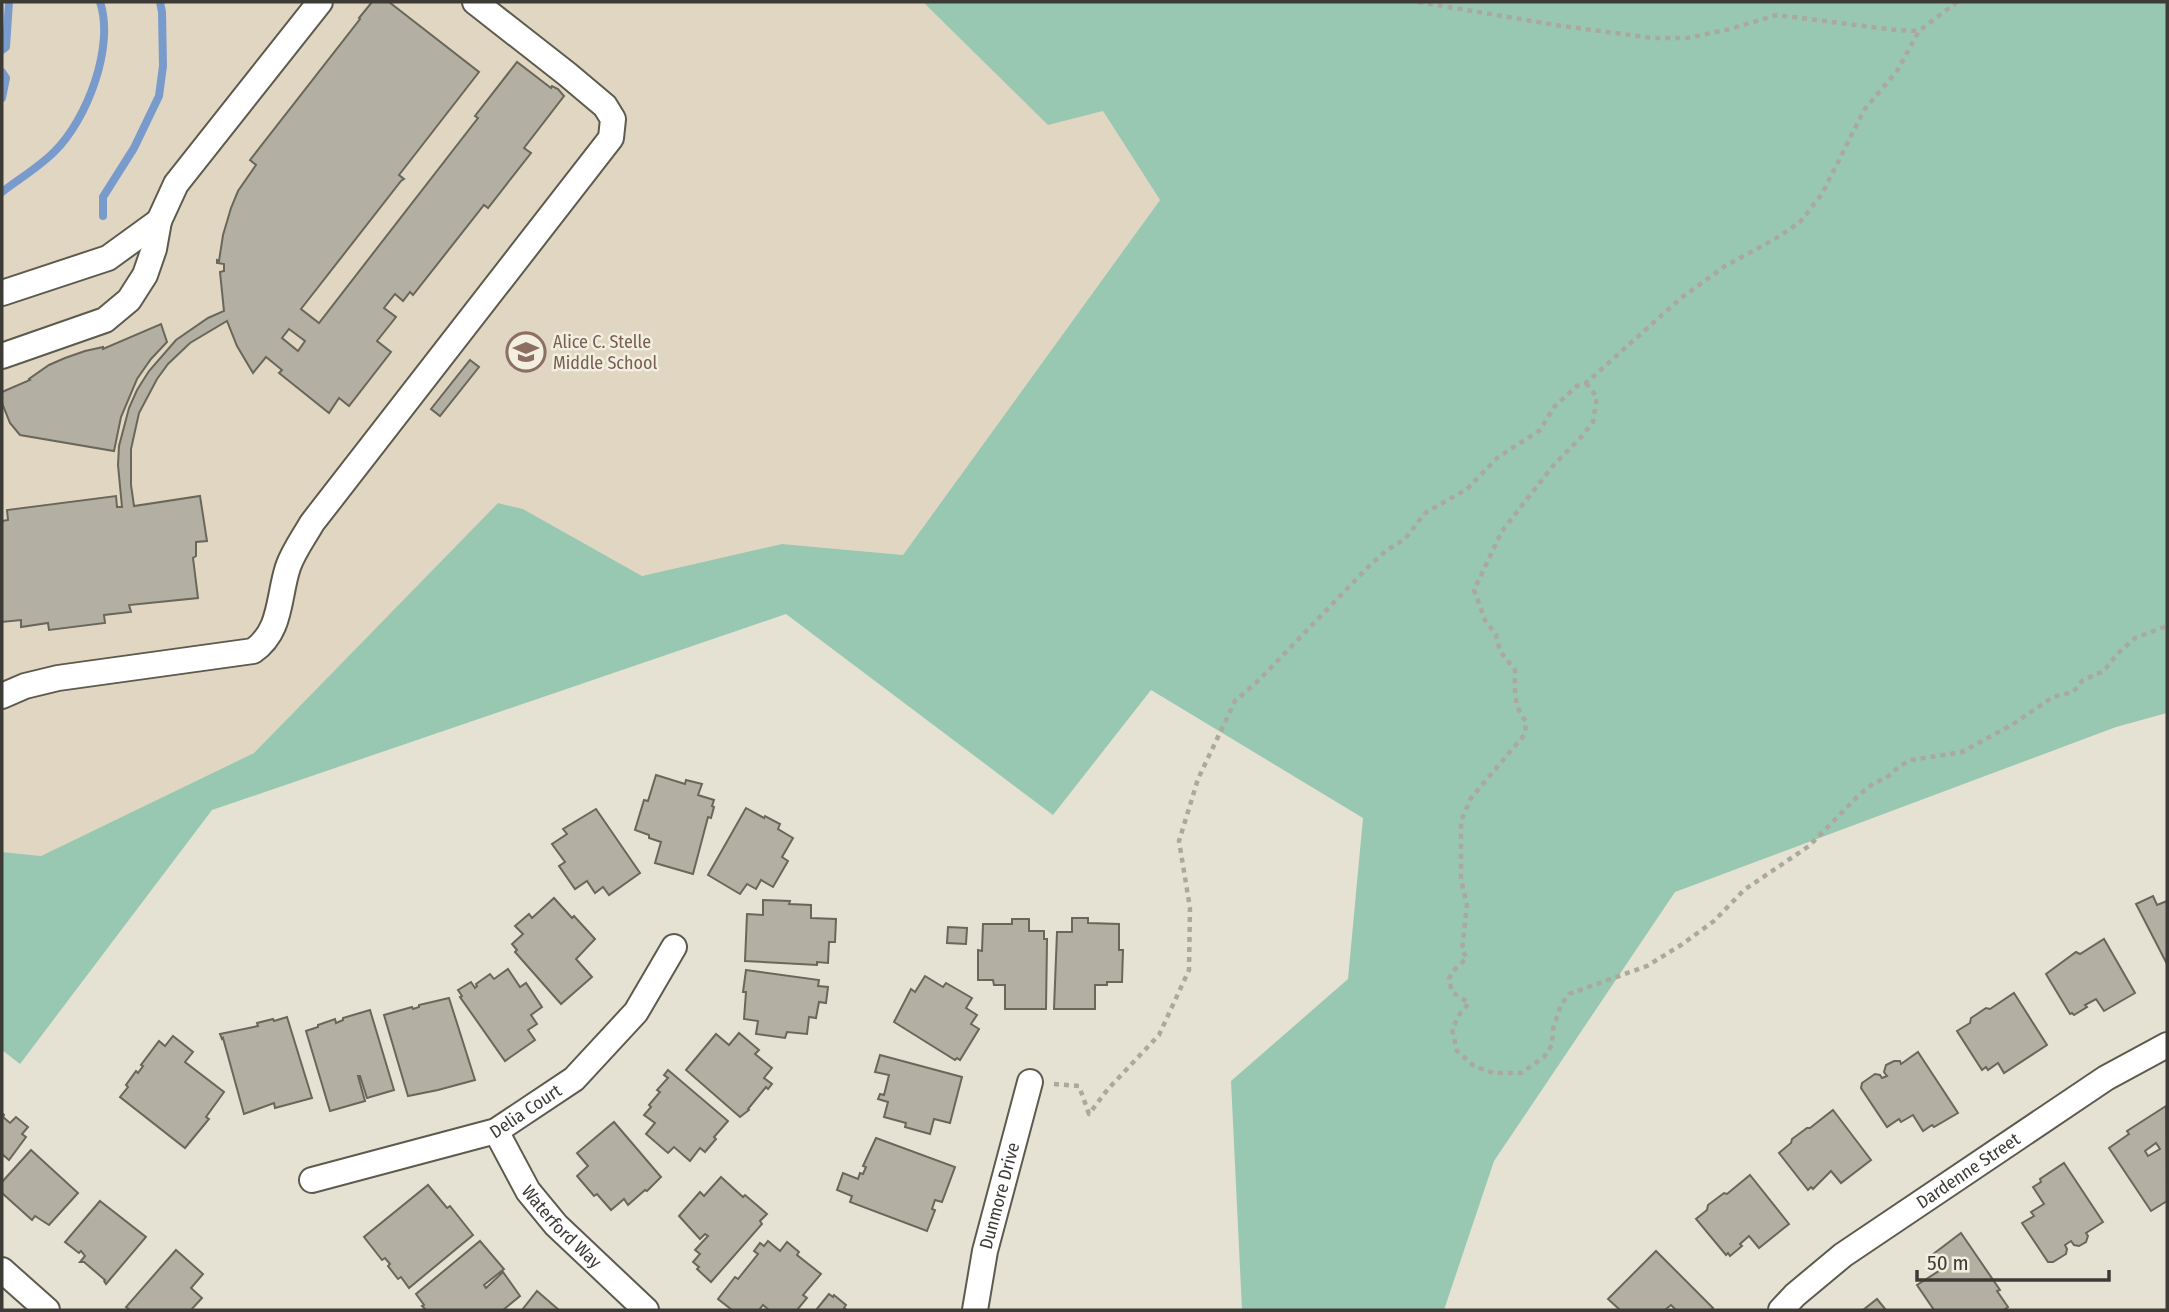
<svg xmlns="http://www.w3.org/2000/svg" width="2169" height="1312" font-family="'Fira Sans Condensed',sans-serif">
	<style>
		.education { fill: #e1d6c2 }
		.green { fill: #98c8b1 }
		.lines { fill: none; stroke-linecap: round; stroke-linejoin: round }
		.stream { stroke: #799bcc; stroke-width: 8 }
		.building { fill: #b3b0a3; stroke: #69665a; stroke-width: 2; fill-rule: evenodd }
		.minor-casing { stroke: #5d5a4e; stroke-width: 28 }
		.path { stroke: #aba89d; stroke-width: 4.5; stroke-dasharray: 5 5; stroke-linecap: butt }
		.minor { stroke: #fff; stroke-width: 24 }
		.labels { text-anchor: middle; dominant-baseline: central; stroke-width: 5; stroke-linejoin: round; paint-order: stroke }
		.education-label { font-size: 18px; fill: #785e54; stroke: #f2efe1; text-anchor: start }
		.street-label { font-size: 18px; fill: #3d3b36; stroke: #f2efe1 }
	</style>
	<rect width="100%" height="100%" fill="#e5e2d4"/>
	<!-- education -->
	<polygon class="education" points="12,2 923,2 1048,124 1103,111 1160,200 903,555 782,544 642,576 523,509 498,503 254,753 41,856 2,852 2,11"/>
	<!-- green -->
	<polygon class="green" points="923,2 2167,2 2167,713 2116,727 1675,892 1494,1161 1444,1310 1242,1310 1231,1081 1348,979 1363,818 1151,690 1053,815 786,614 212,810 20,1064 2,1050 2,852 41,856 254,753 498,503 523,509 642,576 782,544 903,555 1160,200 1103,111 1048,125"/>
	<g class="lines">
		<!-- stream -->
		<g class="stream">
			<polyline points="2,50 6,47 9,2"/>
			<polyline points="2,72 6,78 2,98"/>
			<path d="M2 192C19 179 39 167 54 152 87 120 115 46 100 2"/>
			<polyline points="103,216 103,197 134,148 159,96 163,66 162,12 160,2"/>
		</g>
	</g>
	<!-- building -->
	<g class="building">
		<path d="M372 2H389L479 72 399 175 404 179 401 181 301 309 319 323 478 118 475 116 517 62 551 88 552 86 558 89 564 96 524 148 531 153 488 208 484 205 413 295 410 292 403 301 395 294 384 308 396 317 377 341 391 352 349 406 339 398 329 413 279 373 282 370 266 357 253 373 237 346 227 321 190 343 168 364 157 379 139 413 131 449V485L134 506 200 496 207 541 196 542V556L193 558 198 598 129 605 131 612 104 615 105 623 49 630 48 623 21 627V620L2 622V521L8 520 7 510 116 496 117 507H122L118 465 119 446 129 408 137 390 149 371 176 340 208 318 224 311 220 272 224 271V264L217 263V260L219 261 223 235 231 208 238 191 256 165 250 160 360 19 359 18ZM289 329 305 341 298 351 282 338Z"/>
		<polygon points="161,324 167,342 151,359 137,379 121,417 114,451 20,435 10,423 2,403 2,392 30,380 29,379 49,365 65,358 85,351 103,347 103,349"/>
		<polygon points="470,360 479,367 440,416 431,409"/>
		<polygon points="656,775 685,784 686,780 702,784 698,795 714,800 712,806 714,807 711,818 708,817 693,874 655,863 661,842 649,838 649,835 635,830 644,800 648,801"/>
		<polygon points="746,808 764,818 765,816 780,824 778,829 793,838 782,857 788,861 773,887 761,880 756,889 747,884 740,894 708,875"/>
		<polygon points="596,809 640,873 609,895 603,887 595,893 587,881 575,889 559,866 565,862 552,844 567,834 563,829"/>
		<polygon points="2153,896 2157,905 2167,901 2167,964 2136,904"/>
		<polygon points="554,898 572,918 574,916 595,939 576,959 592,977 561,1004 515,952 517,950 512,944 523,934 515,926 529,914 532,918"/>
		<polygon points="763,900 790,901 789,904 811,905 811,918 836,919 835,942 829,942 828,963 817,962 817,965 745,961 747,914 763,915"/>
		<polygon points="1072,918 1088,918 1088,923 1119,924 1119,950 1123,950 1122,982 1107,982 1107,985 1095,985 1095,1009 1054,1009 1057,932 1072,932"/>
		<polygon points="1012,919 1029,919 1029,931 1044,931 1044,939 1047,939 1046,1009 1005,1009 1005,985 994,985 993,980 978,980 978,950 982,951 983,924 1012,924"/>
		<polygon points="948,927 967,928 966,944 947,943"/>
		<polygon points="2104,939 2135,993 2104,1011 2096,999 2085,1005 2087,1007 2074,1015 2072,1013 2070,1014 2046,974 2076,952 2080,954"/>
		<polygon points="508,969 520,987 526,983 542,1007 531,1015 537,1024 528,1030 535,1040 505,1061 460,997 462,996 458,990 471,982 475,988 477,986 476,984 490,974 494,979"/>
		<polygon points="746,970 819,980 818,986 828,987 826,1003 819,1002 816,1018 809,1017 807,1034 787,1032 785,1038 756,1034 758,1021 744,1019 746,992 743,992"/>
		<polygon points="925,976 943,987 946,983 972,998 966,1008 977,1015 971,1024 979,1029 960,1060 957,1058 955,1060 894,1022 911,989 915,992"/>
		<polygon points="2014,993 2047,1045 2004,1073 1998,1063 1988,1070 1986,1067 1982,1070 1957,1031 1970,1023 1971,1018 1986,1008 1990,1009"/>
		<polygon points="449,998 475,1080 438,1090 408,1096 384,1015 412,1007 413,1009 419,1007 419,1005"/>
		<polygon points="370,1010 394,1090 367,1098 360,1076 358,1076 365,1101 330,1111 306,1031 318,1027 318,1025 335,1019 336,1023 343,1020 343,1018"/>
		<polygon points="287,1017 312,1098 275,1108 274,1103 244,1114 223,1038 222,1039 220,1034 258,1026 257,1023 273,1019 274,1021"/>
		<polygon points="739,1033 759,1050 755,1054 772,1068 764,1078 772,1084 768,1089 766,1087 748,1109 749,1110 740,1117 686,1070 716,1034 729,1045"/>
		<polygon points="173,1036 193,1052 185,1062 224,1092 206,1117 209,1119 185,1148 120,1097 128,1087 126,1085 136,1071 138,1073 143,1066 141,1065 159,1041 165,1046"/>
		<polygon points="1918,1052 1958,1113 1934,1127 1932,1125 1923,1131 1913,1115 1901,1122 1899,1119 1887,1127 1861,1088 1862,1083 1875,1074 1880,1075 1882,1078 1887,1076 1884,1072 1886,1065 1894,1061 1900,1061 1901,1064"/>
		<polygon points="880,1055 962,1077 950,1123 934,1119 930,1134 905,1127 906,1123 884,1117 888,1102 878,1099 880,1094 884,1095 889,1075 875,1072"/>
		<polygon points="668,1070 728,1121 714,1137 716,1139 705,1152 700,1148 690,1161 674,1147 668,1153 646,1134 655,1123 644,1115 651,1107 649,1105 660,1092 657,1090 668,1078 664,1075"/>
		<path d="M2166 1106 2167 1201 2151 1211 2109 1148 2129 1134 2127 1131ZM2156 1143 2160 1149 2148 1156 2145 1151Z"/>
		<polygon points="1833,1110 1871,1160 1841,1183 1831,1171 1813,1189 1811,1187 1808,1190 1779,1153 1791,1143 1792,1139 1807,1128 1810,1128"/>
		<polygon points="2,1113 4,1115 3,1117 10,1123 16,1117 28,1127 22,1134 26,1137 9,1160 2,1154"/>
		<polygon points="614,1122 661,1177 647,1191 645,1190 628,1205 624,1199 611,1210 597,1194 594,1196 577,1176 588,1166 577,1153"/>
		<polygon points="876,1138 955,1167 942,1202 935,1200 932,1209 935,1210 927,1231 850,1202 852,1196 837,1190 843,1173 858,1179 860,1173 863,1174 866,1167 863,1166"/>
		<polygon points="31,1150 78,1193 49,1225 35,1216 32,1220 2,1193 2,1182"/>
		<polygon points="2064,1163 2103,1222 2086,1233 2088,1236 2086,1242 2079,1246 2074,1245 2071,1241 2065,1245 2067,1249 2066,1254 2053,1262 2048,1262 2022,1223 2034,1216 2031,1212 2044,1204 2033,1187 2041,1182 2040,1179"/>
		<polygon points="1750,1175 1789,1224 1759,1248 1749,1236 1740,1244 1742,1246 1730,1256 1728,1253 1726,1255 1696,1219 1707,1210 1708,1205 1724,1193 1727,1194"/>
		<polygon points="721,1177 743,1197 745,1195 767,1214 760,1221 762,1224 711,1282 697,1269 699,1267 693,1262 700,1254 695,1250 708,1236 705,1234 700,1239 679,1216 700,1192 704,1196"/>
		<polygon points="428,1185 447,1208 450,1206 473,1235 409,1288 401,1277 398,1279 388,1266 390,1264 385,1258 382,1260 364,1237"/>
		<polygon points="100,1201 146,1237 106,1284 104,1281 105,1280 84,1262 80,1262 85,1256 81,1251 79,1253 65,1242"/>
		<polygon points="1961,1233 2000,1290 1997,1291 2008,1307 2004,1310 1934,1310 1917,1285 1942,1269 1932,1255"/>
		<polygon points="480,1241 504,1269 484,1285 486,1288 503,1272 520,1296 503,1310 426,1310 422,1306 424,1305 416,1294"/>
		<polygon points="768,1241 780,1251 787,1242 799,1252 797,1255 821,1274 803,1295 807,1298 797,1310 769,1310 763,1305 759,1310 732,1310 718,1299 735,1277 738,1279 758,1254 754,1251 760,1243 764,1246"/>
		<polygon points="176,1250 203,1274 191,1288 202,1298 191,1310 130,1310 126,1307"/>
		<polygon points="1656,1251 1713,1308 1711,1310 1674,1310 1675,1309 1671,1305 1665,1310 1620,1310 1608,1299"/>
		<polygon points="537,1291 552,1304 559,1310 522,1310"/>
		<polygon points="829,1294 833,1297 834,1295 846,1305 844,1308 847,1310 816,1310"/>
		<polygon points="1877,1299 1886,1310 1863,1310"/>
	</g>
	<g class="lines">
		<!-- minor casing -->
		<g class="minor-casing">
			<g id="minor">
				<polyline points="2,293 108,258 159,221"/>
				<polyline points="2,356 105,320 129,300 145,275 154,249 159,221 176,184 320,2"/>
				<path d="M2 696 25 686 58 678 253 651C282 631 278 597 288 567 293 552 304 537 312 523L611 138 613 119 605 106 567 74 475 2"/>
				<path id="s1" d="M496 1131 528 1191 556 1225 646 1310"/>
				<path id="s2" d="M312 1180 496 1131 574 1079 636 1012 674 947"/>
				<polyline points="2,1270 47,1310"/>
				<path id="s3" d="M975 1310 985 1251 1030 1082"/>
				<path id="s4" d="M1781 1310 1795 1295 1843 1255 2106 1078 2167 1045"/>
			</g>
		</g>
		<!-- path -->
		<g class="path">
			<polyline points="1418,2 1562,26 1653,38 1687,38 1726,30 1777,15 1895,30 1918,31"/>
			<path d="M1586 383 1597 397 1593 422 1582 436 1552 467 1502 531 1474 590 1485 620 1496 635 1500 651 1515 670C1515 689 1513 707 1526 721L1525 734 1471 798 1461 821V880L1467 905 1462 950 1467 958 1453 971 1449 979 1452 992 1469 1003 1461 1012 1452 1029 1457 1051 1474 1066 1493 1073H1521L1544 1057 1552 1045 1553 1029 1561 1005 1569 994 1647 966 1681 945 1714 921 1744 890 1809 846 1859 795 1874 783 1886 778 1900 766 1912 760 1962 752 2013 724 2053 697 2073 692 2083 680 2104 671 2117 654 2135 638 2167 626"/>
			<polyline points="1054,1084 1079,1086 1089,1114 1108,1089 1159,1035 1189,970 1190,908 1179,841 1198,779 1235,701 1259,680 1368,567 1387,550 1405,539 1425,513 1467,489 1497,458 1540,430 1554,407 1577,386 1586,383 1681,298 1725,266 1775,239 1800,222 1822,194 1864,110 1897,71 1919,31 1957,2"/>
		</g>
		<!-- minor -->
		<use href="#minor" class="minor"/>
	</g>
	<!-- icons -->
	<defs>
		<g id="school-ring" transform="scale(2.0125)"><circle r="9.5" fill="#f2efe1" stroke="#8d6e63" stroke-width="1.5"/><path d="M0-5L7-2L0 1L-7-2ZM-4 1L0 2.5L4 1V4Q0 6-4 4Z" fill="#8d6e63"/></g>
	</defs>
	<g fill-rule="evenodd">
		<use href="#school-ring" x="526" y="352"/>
	</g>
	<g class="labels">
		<!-- education labels -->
		<g class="education-label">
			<text x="553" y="342">Alice C. Stelle<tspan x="553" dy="21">Middle School</tspan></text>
		</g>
		<!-- street labels -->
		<g class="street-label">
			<text stroke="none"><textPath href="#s2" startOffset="226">Delia Court</textPath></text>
			<text stroke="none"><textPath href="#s4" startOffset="234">Dardenne Street</textPath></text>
			<text stroke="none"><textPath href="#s3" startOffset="117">Dunmore Drive</textPath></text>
			<text stroke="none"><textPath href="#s1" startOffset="117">Waterford Way</textPath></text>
		</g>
	</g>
	<!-- border -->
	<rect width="2169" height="1312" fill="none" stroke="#3d3b36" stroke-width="7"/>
	<!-- scale -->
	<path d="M1917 1270v10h192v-10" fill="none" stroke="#3d3b36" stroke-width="3.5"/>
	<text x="1927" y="1270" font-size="21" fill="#3d3b36" stroke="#f2efe1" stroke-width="5" paint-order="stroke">50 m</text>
</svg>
